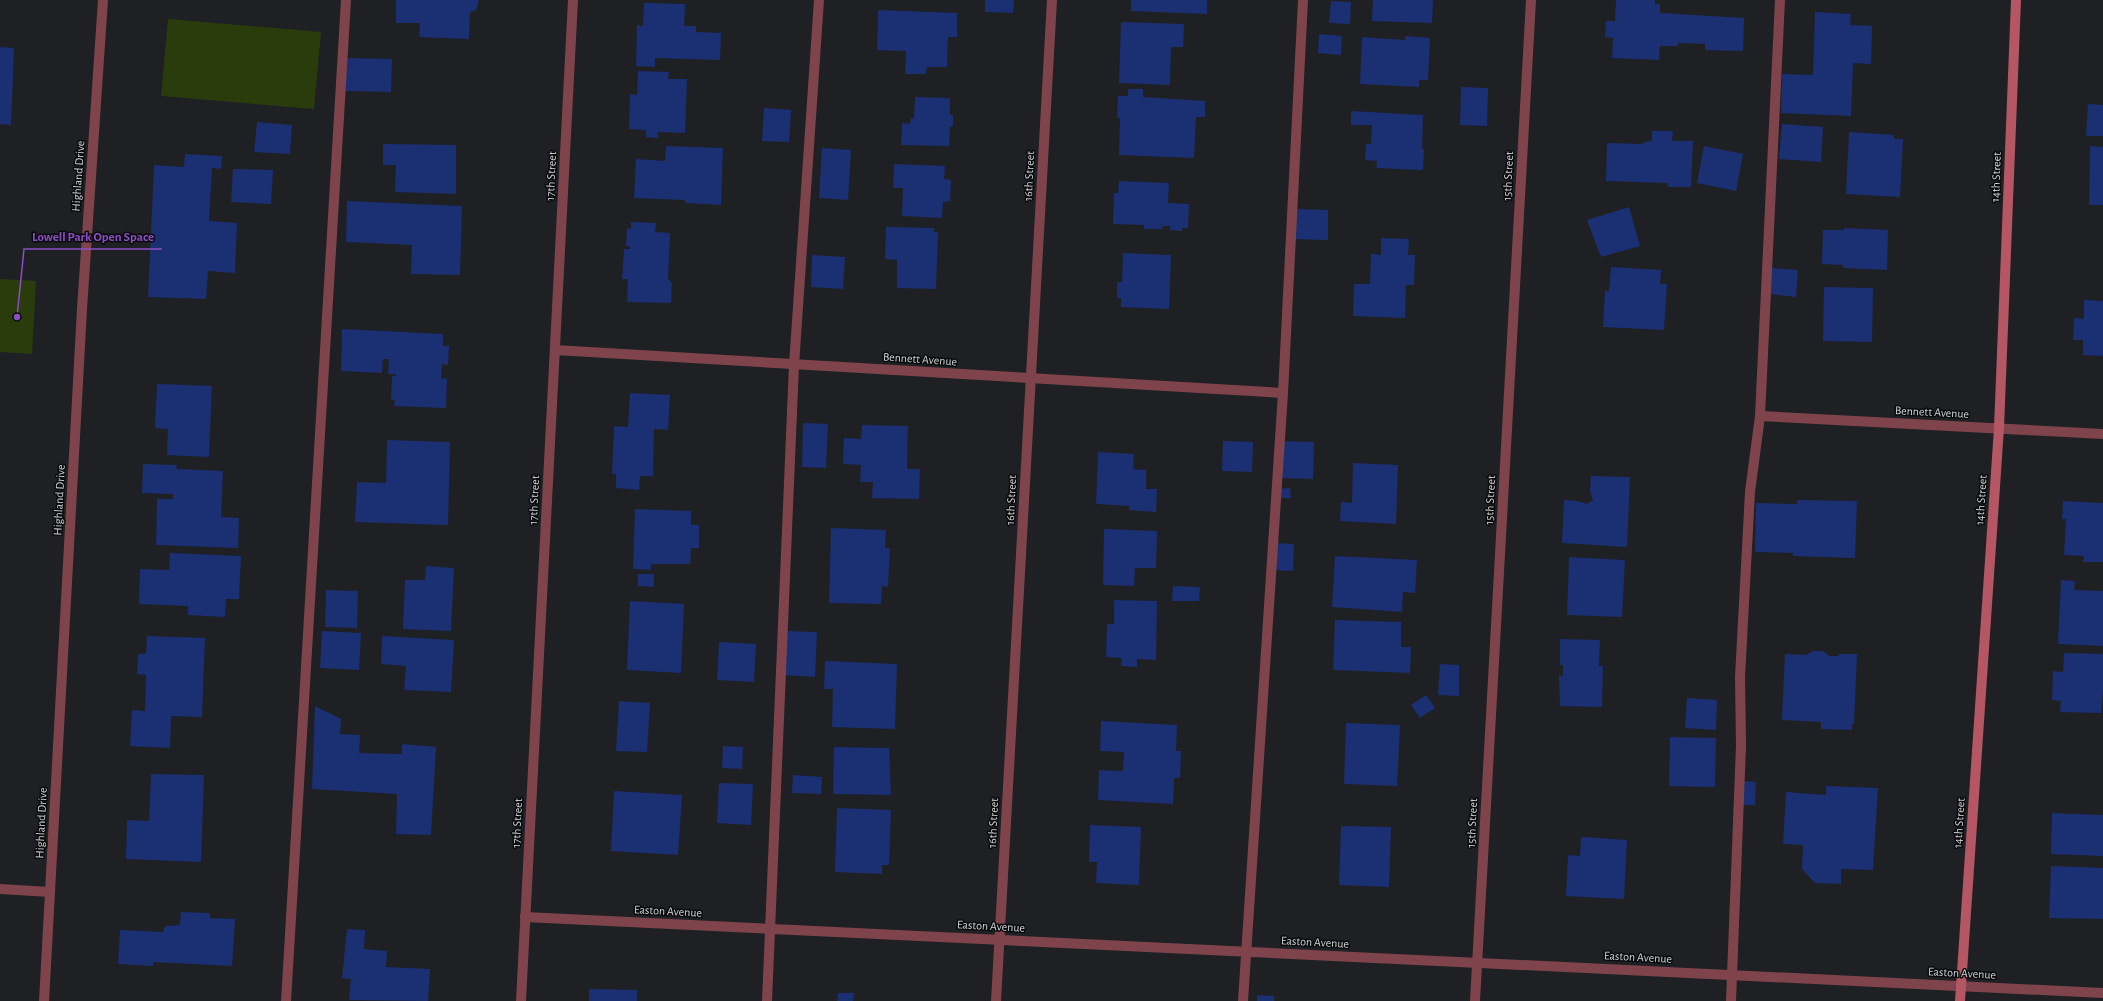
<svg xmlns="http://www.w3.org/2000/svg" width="2103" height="1001" font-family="'Alegreya Sans',sans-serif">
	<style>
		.green { fill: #2a3c0c }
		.building { fill: #1b2f73 }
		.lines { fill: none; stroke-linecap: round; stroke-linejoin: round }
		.lane { stroke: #7f444b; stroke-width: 10 }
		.street { stroke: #7f444b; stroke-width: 10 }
		.secondary { stroke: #b45663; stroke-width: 10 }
		.labels { text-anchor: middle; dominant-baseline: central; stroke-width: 3; stroke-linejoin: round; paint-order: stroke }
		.street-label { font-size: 12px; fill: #d2d4d6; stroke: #090a0c }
		.leader { fill: none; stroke: #8c4ec4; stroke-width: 1.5 }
		.callout-dot { fill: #8c4ec4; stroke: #090a0c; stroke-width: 1.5 }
		.callout-label { font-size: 13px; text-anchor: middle; font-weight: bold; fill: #8c4ec4; stroke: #090a0c; stroke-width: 3; stroke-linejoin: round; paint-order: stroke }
	</style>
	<rect width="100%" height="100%" fill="#1e2024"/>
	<!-- green -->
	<g class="green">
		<polygon points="168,19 321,32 314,109 161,96"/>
		<polygon points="0,279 36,281 32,354 0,352"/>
	</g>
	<!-- building -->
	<g class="building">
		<polygon points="396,0 479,0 476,10 470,12 469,39 419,37 420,23 396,23"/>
		<polygon points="985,0 1014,0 1013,13 985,12"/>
		<polygon points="1131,0 1207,0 1207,14 1131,11"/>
		<polygon points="1373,0 1433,0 1432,23 1372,21"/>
		<polygon points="1616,0 1655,0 1655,4 1660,4 1660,13 1744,18 1743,51 1705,50 1705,44 1678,43 1678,46 1660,46 1659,60 1612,58 1613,38 1605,37 1606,21 1615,21"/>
		<polygon points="1331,1 1351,2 1350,24 1329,23"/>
		<polygon points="644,3 685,4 684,26 696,26 696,32 721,33 720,60 655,58 655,67 636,66 637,25 643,26"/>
		<polygon points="878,10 957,13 957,37 948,37 947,67 927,67 926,74 905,74 906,51 877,50"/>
		<polygon points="1815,12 1851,14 1850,25 1872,26 1871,64 1853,63 1851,116 1781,113 1782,74 1813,75"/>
		<polygon points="1121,22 1184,24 1183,47 1171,47 1170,85 1119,83"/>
		<polygon points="1319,34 1342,36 1341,55 1318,53"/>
		<polygon points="1405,36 1430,38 1428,80 1419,80 1419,87 1360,84 1362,37 1405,40"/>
		<polygon points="0,47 14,48 11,125 0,124"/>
		<polygon points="345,58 392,59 391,92 344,91"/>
		<polygon points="638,71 669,72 668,79 687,79 685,133 658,132 658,138 646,137 646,130 629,129 630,94 637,95"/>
		<polygon points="1461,87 1488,88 1487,126 1460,125"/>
		<polygon points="1128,89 1143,89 1143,97 1205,101 1205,117 1196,117 1194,158 1119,155 1120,118 1117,118 1118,96 1128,96"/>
		<polygon points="915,97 950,98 950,115 953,115 953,126 950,127 949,146 901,145 902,123 910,124 911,118 914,119"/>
		<polygon points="2088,104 2103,105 2103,136 2086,136"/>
		<polygon points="764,108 791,110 789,142 762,141"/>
		<polygon points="1351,111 1423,115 1422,149 1424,149 1423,170 1376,168 1377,161 1365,160 1366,144 1371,144 1372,125 1351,125"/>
		<polygon points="257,122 292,125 290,154 254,152"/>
		<polygon points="1782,124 1823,127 1821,162 1779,159"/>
		<polygon points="1652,131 1673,131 1672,141 1693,141 1691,187 1668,187 1667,183 1606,181 1607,143 1644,144 1644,142 1652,141"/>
		<polygon points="1849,132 1894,135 1894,139 1903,139 1900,197 1846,194"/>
		<polygon points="383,144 456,145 456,194 395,192 396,165 383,165"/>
		<polygon points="666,146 723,148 721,205 685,203 685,200 634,198 636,159 665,161"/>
		<polygon points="1704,146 1743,154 1736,191 1697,183"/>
		<polygon points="2090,146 2103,147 2103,205 2089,205"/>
		<polygon points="822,148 851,150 848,200 819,198"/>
		<polygon points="185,154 222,156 221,169 212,168 209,221 237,223 235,273 208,271 206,299 148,297 154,165 184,167"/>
		<polygon points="894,164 945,166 944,179 951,180 950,201 943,202 942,218 902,216 903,188 893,188"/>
		<polygon points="233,169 273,170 271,204 231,202"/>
		<polygon points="1119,181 1169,183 1168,203 1189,204 1188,228 1182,228 1182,231 1170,230 1170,226 1162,226 1163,229 1144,229 1144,225 1113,224 1114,193 1118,193"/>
		<polygon points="347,201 462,206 460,275 411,274 412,245 346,242"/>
		<polygon points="1629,207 1640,246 1601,257 1587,220"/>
		<polygon points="1294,209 1328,210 1328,240 1293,239"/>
		<polygon points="631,222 656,223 655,232 670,233 668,279 672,283 671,303 627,302 628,279 622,279 624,249 630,249 630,246 626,246 627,228 631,229"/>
		<polygon points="886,227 934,228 934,232 938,232 936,289 897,288 897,260 885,259"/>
		<polygon points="1844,228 1888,230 1887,270 1843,268 1843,265 1822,264 1823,230 1844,230"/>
		<polygon points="1381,238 1409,239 1408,255 1415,255 1414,285 1406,285 1405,318 1353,316 1354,284 1370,284 1371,254 1381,255"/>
		<polygon points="1123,253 1171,255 1169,309 1121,307 1121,298 1117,298 1117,282 1122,282"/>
		<polygon points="812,255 845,257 843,289 811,287"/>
		<polygon points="1611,267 1661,270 1660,284 1667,284 1664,330 1603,327 1605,291 1609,291"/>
		<polygon points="1771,268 1798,270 1796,297 1768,294"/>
		<polygon points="1824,287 1873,288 1872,342 1823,341"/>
		<polygon points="2084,300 2103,301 2103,356 2083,355 2083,340 2073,340 2074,318 2084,319"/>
		<polygon points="342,329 443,334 443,346 449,346 448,365 442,364 441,379 447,378 446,408 394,406 395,400 391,400 392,376 396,376 396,374 388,374 389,359 383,359 382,373 341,371"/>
		<polygon points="157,384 212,386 209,457 167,455 168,429 155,428"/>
		<polygon points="630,393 670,395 668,430 654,429 653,476 640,476 639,490 616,488 616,474 612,474 614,426 628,427"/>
		<polygon points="803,423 828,424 826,468 802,467"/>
		<polygon points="862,425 908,426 907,469 920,469 919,499 872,498 873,482 860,482 861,465 843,464 844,438 861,439"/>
		<polygon points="387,440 450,442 448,525 355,522 357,482 386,483"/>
		<polygon points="1223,441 1253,442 1252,472 1222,471"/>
		<polygon points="1280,441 1314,442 1313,479 1279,478"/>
		<polygon points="1098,452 1134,454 1133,469 1146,470 1146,489 1157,489 1156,512 1129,510 1129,506 1096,504"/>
		<polygon points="1353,463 1398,465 1396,524 1340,521 1341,502 1352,503"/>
		<polygon points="143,464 177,465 176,469 223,471 221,517 239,518 238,548 156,545 157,499 173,499 173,494 142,493"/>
		<polygon points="1591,476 1630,477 1627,547 1562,543 1564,500 1578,501 1587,504 1593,500 1590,491"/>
		<polygon points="1290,488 1291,498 1278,498 1278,489"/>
		<polygon points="1797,500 1857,501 1855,558 1793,556 1793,553 1755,552 1756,503 1797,504"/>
		<polygon points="2063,501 2103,503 2103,562 2083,562 2084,556 2064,555 2066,519 2062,519"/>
		<polygon points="635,509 691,511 691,525 699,525 699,548 691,548 690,564 651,564 651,570 633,569"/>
		<polygon points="831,528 886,530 885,548 890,548 888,587 882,586 881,604 829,603"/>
		<polygon points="1104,529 1157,531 1156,568 1135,568 1134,586 1103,585"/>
		<polygon points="1274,543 1294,544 1293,571 1273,570"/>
		<polygon points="170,553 241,556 239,599 226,599 225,617 188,615 188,606 139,604 140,569 169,570"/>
		<polygon points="1335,556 1417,560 1415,593 1403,592 1402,612 1332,607"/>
		<polygon points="1569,557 1625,560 1622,617 1567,615"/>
		<polygon points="426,566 454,568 451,631 403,629 405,580 425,580"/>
		<polygon points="638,574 654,574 654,587 638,586"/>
		<polygon points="2061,580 2075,581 2074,590 2103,591 2103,646 2058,644"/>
		<polygon points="1173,586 1200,587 1199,601 1172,601"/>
		<polygon points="326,590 358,591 357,628 325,627"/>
		<polygon points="1114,600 1157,601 1156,660 1137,659 1137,667 1121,666 1122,658 1106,657 1107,624 1114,624"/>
		<polygon points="630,601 684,604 681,673 627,670"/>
		<polygon points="1335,620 1401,622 1401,647 1411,647 1410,673 1333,670"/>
		<polygon points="322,631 361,633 359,670 320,668"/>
		<polygon points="786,631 817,632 815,677 784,675"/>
		<polygon points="147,636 205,638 202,717 171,716 170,748 130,746 132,710 145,711 146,675 137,674 138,654 146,654"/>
		<polygon points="382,636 454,640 451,692 404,690 406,666 381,664"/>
		<polygon points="1560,639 1600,640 1599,666 1603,666 1602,707 1560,706 1559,675 1563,676 1563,665 1560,665"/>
		<polygon points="719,642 756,644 754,682 717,680"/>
		<polygon points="1813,651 1823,651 1829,656 1839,656 1839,654 1857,654 1854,724 1852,724 1852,730 1821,729 1821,722 1782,720 1785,654 1806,655"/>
		<polygon points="2064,653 2103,654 2103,690 2101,713 2060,712 2061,701 2052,700 2053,671 2063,672"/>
		<polygon points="825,661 897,664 895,729 832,727 833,689 824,689"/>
		<polygon points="1440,664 1459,665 1459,696 1438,695"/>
		<polygon points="1426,695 1435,708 1420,718 1411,705"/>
		<polygon points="1687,698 1717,700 1716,730 1685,728"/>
		<polygon points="619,701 650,703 647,752 616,751"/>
		<polygon points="315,706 341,719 340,734 360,735 359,753 402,754 402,744 436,747 431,835 396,834 397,794 312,789"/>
		<polygon points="1101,721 1177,725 1176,751 1181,751 1180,778 1174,778 1173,804 1098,800 1099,770 1123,771 1124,752 1100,751"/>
		<polygon points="1346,723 1400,725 1397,786 1344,784"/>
		<polygon points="1670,737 1716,738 1715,787 1669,786"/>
		<polygon points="723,746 743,747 742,769 722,768"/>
		<polygon points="834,747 889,748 891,795 833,794"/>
		<polygon points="151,774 204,775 201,862 126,859 127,820 149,821"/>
		<polygon points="793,775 822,777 821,794 792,793"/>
		<polygon points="1742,781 1756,782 1755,805 1742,805"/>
		<polygon points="719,783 753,784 751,825 717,823"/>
		<polygon points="1826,786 1878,788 1873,870 1841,869 1841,884 1815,883 1802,869 1803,845 1783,844 1786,792 1826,795"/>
		<polygon points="614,791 682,795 678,855 611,851"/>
		<polygon points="837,808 891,810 889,865 882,865 882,874 835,872"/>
		<polygon points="2052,813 2103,815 2103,856 2051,854"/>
		<polygon points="1090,825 1141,827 1139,885 1096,883 1097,862 1089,862"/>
		<polygon points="1341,826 1391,827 1389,887 1339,885"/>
		<polygon points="1581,837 1627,840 1624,899 1566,896 1568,855 1580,856"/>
		<polygon points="2051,866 2103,868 2103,919 2049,918"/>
		<polygon points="181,912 210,913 210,918 235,919 232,966 153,962 153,966 118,964 120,930 163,932 164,928 166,926 180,925"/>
		<polygon points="347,929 365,930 364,949 387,951 386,967 430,969 428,1001 349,1000 351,979 342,978"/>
		<polygon points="589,989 637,990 637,1001 589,1001"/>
		<polygon points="838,993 854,993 853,1001 837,1001"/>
		<polygon points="1257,995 1274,996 1274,1001 1257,1001"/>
	</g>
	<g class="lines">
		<!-- lane -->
		<g class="lane">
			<polyline points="286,1001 346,0"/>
			<polyline points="767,1001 794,365 819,0"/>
			<polyline points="1243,1001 1283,393 1303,0"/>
			<polyline points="1731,1001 1741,746 1740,677 1750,492 1760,416 1780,0"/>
		</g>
		<!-- street -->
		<g class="street">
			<polyline points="555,350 1283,393"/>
			<polyline points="1760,416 2103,434"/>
			<polyline points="0,889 50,892"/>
			<polyline points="525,917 2103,993"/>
			<polyline points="44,1001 82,309 103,0"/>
			<polyline points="521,1001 573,0"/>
			<polyline points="996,1001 1052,0"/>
			<polyline points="1475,1001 1531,0"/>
		</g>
		<!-- secondary -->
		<polyline class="secondary" points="1960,1001 1999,428 2016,0"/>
	</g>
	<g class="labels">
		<!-- street labels -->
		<g class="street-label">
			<text transform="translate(78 176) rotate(-86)">Highland Drive</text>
			<text transform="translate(551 176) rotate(-87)">17th Street</text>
			<text transform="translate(1029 176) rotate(-87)">16th Street</text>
			<text transform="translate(1508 176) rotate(-87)">15th Street</text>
			<text transform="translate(1996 177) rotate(-88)">14th Street</text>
			<text transform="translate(920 359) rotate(4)">Bennett Avenue</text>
			<text transform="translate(1932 412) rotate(3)">Bennett Avenue</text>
			<text transform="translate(59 500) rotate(-87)">Highland Drive</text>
			<text transform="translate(534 500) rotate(-87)">17th Street</text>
			<text transform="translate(1011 500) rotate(-87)">16th Street</text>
			<text transform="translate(1490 500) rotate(-87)">15th Street</text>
			<text transform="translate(1981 500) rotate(-86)">14th Street</text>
			<text transform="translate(41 823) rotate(-87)">Highland Drive</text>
			<text transform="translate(517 823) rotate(-87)">17th Street</text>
			<text transform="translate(993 823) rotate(-87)">16th Street</text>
			<text transform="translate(1472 823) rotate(-87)">15th Street</text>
			<text transform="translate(1959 823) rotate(-86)">14th Street</text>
			<text transform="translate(668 911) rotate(3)">Easton Avenue</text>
			<text transform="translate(991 926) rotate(3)">Easton Avenue</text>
			<text transform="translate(1315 942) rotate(3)">Easton Avenue</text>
			<text transform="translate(1638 957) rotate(3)">Easton Avenue</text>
			<text transform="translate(1962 973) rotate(3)">Easton Avenue</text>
		</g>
	</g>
	<!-- callouts -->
	<path class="leader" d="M17 317L24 249H162"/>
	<circle class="callout-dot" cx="17" cy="317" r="4"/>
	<g class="callout-label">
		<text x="93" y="241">Lowell Park Open Space</text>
	</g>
</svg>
